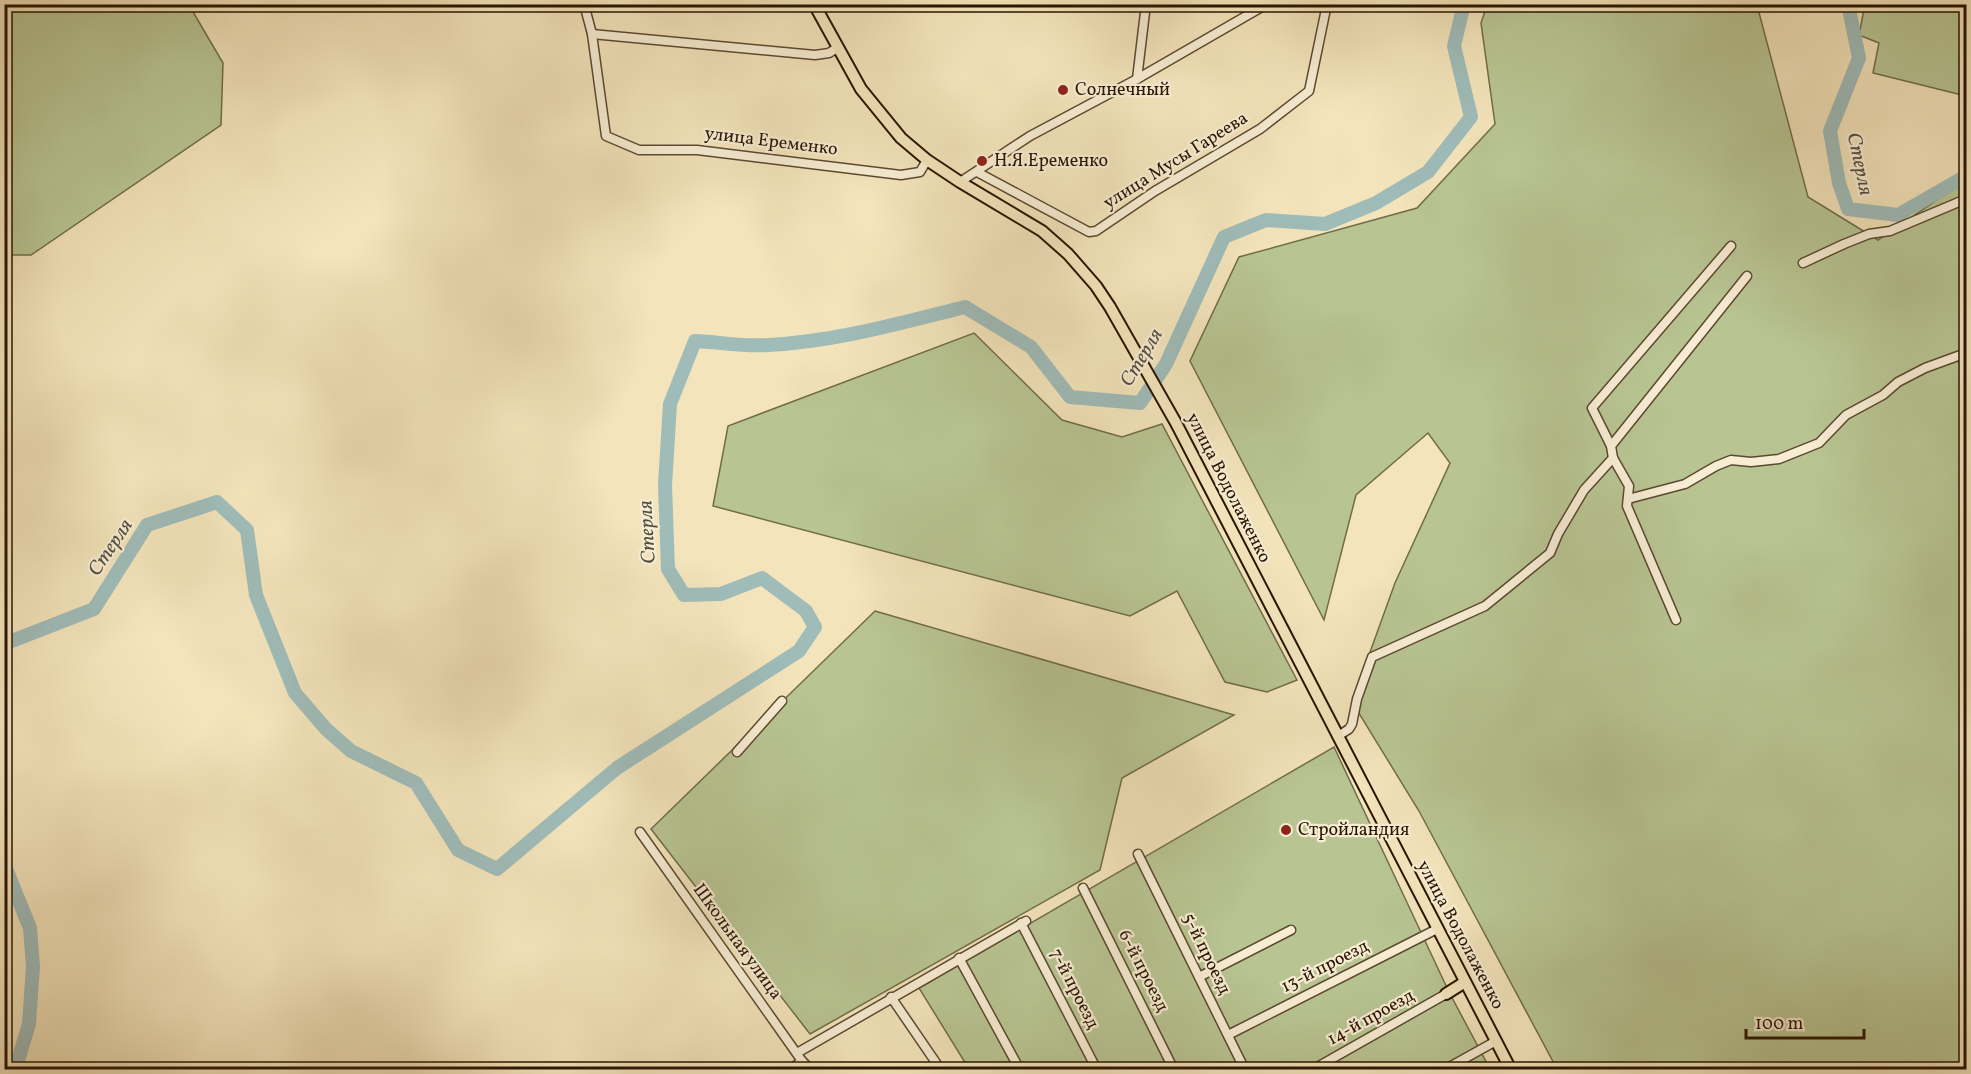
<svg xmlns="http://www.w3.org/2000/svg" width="1971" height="1074" font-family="Vollkorn,serif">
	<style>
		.green { fill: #b8c593; stroke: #706c4a; stroke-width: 1.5 }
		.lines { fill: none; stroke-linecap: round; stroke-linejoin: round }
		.river { stroke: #9fbcb9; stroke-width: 14 }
		.minor-casing { stroke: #5c4830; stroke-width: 11 }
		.major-casing { stroke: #291401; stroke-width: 14 }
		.minor { stroke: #f7edd3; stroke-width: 8 }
		.major { stroke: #f3e4bb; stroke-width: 10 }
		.poi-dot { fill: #8f2418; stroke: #f7edd3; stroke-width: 2 }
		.labels { text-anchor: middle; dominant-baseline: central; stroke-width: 4.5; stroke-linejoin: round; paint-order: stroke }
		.poi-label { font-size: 18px; fill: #291401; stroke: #f7edd3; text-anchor: start }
		.street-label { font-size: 18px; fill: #291401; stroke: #f7edd3 }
		.water-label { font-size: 20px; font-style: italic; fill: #524f41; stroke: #f7edd3 }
	</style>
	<rect width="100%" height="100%" fill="#f3e4bb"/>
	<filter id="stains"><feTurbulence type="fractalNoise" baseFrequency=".00333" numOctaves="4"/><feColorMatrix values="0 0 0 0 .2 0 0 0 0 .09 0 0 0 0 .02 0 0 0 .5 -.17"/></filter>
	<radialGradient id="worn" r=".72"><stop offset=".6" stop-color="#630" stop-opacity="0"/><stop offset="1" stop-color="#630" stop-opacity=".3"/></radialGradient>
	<!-- green -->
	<g class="green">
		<polygon points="5,4 189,5 223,63 221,125 31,255 5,255"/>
		<polygon points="1865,4 1966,5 1966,96 1873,73 1879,43 1859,35"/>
		<polygon points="1487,5 1757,5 1808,197 1878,240 1966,180 1966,1069 1557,1069 1419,811 1352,702 1395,583 1450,463 1428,433 1356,495 1324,620 1190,361 1239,257 1417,208 1495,124 1481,23"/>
		<polygon points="974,333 1062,420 1122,437 1162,424 1297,680 1267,692 1225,682 1177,591 1130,616 713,506 728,426"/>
		<polygon points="875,611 1234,715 1122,778 1100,870 810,1034 651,829"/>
		<polygon points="1334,747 1449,992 1490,1069 969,1069 919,988"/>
	</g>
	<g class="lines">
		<!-- river -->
		<g class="river">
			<polyline points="1848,4 1859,58 1830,131 1839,183 1848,209 1898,215 1966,176"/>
			<path d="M4 644 94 609 147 525 217 502 247 530 256 595 295 693 326 729 351 751 416 783 458 850 497 869 617 768 799 651 815 627 806 611 762 578 721 594 684 595 668 569 665 485 670 404 695 341C719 342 744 347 768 345 834 342 901 323 965 307L1031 347 1070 397 1140 403 1166 364 1224 237 1266 220 1325 224 1376 203 1428 172 1471 117 1454 46 1464 4"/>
			<polyline points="4,864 30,928 33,966 29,1024 16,1067 13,1070"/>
		</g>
		<!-- minor casing -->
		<g class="minor-casing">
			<g id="minor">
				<polyline points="584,4 592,34 606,136 639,150 697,150 901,175 920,172 927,160"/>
				<polyline points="592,34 815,55 829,53 837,48"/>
				<polyline points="1137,79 1146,4"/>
				<polyline points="977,172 1089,232 1096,231 1155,191 1260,129 1309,91 1327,4"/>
				<polyline points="960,182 1030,136 1137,79 1267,4"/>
				<polyline points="1803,263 1844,244 1869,234 1890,231 1966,199"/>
				<polyline points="1611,446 1592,408 1731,246"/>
				<polyline points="1628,499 1685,484 1716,466 1731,460 1751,462 1779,459 1819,443 1846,415 1883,395 1898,382 1925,368 1966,353"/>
				<polyline points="1676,620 1627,506 1629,486 1613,458 1611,446 1747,276"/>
				<polyline points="1338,736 1349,729 1352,724 1357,699 1372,657 1485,606 1550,553 1558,534 1584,490 1613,458"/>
				<polyline points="737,752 782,701"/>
				<polyline points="640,832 802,1061 811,1070"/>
				<polyline points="1138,854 1245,1070"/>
				<polyline points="1083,888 1174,1070"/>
				<polyline points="1021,923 1097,1070"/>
				<polyline points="959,958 1020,1070"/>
				<polyline points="1199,977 1291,930"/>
				<polyline points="891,997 941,1070"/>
				<polyline points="1228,1035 1437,929"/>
				<polyline points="797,1053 1026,921"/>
				<polyline points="789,1070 802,1061"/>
				<polyline points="1312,1070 1446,994"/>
				<polyline points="1444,1070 1496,1041"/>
			</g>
		</g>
		<!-- major casing -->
		<g class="major-casing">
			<g id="major">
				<polyline points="814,4 861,89 901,138 927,160 960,182 1042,231 1068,254 1096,286 1110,307 1176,423 1511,1070"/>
				<polyline points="1446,994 1465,982"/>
			</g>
		</g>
		<!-- minor -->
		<use href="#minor" class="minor"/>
		<!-- major -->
		<use href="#major" class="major"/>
	</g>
	<!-- markers -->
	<g class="poi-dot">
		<circle cx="1063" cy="90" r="6"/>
		<circle cx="982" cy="161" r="6"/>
		<circle cx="1286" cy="830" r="6"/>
	</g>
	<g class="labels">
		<!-- poi labels -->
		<g class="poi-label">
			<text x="1075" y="90">Солнечный</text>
			<text x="994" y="161">Н.Я.Еременко</text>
			<text x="1298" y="830">Стройландия</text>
		</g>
		<!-- street labels -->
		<g class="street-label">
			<text transform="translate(771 142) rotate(7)">улица Еременко</text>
			<text transform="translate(1176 161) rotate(-32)">улица Мусы Гареева</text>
			<text transform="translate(1228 488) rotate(63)">улица Водолаженко</text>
			<text transform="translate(1460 935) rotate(62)">улица Водолаженко</text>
			<text transform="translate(737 942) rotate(54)">Школьная улица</text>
			<text transform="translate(1206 954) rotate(64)">5-й проезд</text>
			<text transform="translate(1325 967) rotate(-27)">13-й проезд</text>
			<text transform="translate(1143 971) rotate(63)">6-й проезд</text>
			<text transform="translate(1074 989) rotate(63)">7-й проезд</text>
			<text transform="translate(1371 1018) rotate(-29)">14-й проезд</text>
		</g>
		<!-- water labels -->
		<g class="water-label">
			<text transform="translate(1859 164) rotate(78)">Стерля</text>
			<text transform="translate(1142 358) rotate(-59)">Стерля</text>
			<text transform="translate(648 532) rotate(-93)">Стерля</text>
			<text transform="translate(111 548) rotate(-56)">Стерля</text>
		</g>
	</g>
	<!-- margin -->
	<rect width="1971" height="1074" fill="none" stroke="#f3e4bb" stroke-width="24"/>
	<rect x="6" y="6" width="1959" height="1062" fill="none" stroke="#291401" stroke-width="3"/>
	<rect x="12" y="12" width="1947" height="1050" fill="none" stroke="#291401" stroke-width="1.5"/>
	<!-- scale -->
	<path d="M1746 1029v9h118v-9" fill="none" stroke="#291401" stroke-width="3"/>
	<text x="1755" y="1029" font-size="18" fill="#291401" stroke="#f7edd3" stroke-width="4.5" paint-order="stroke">100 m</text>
	<rect width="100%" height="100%" filter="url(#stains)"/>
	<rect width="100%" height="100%" fill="url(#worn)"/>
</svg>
